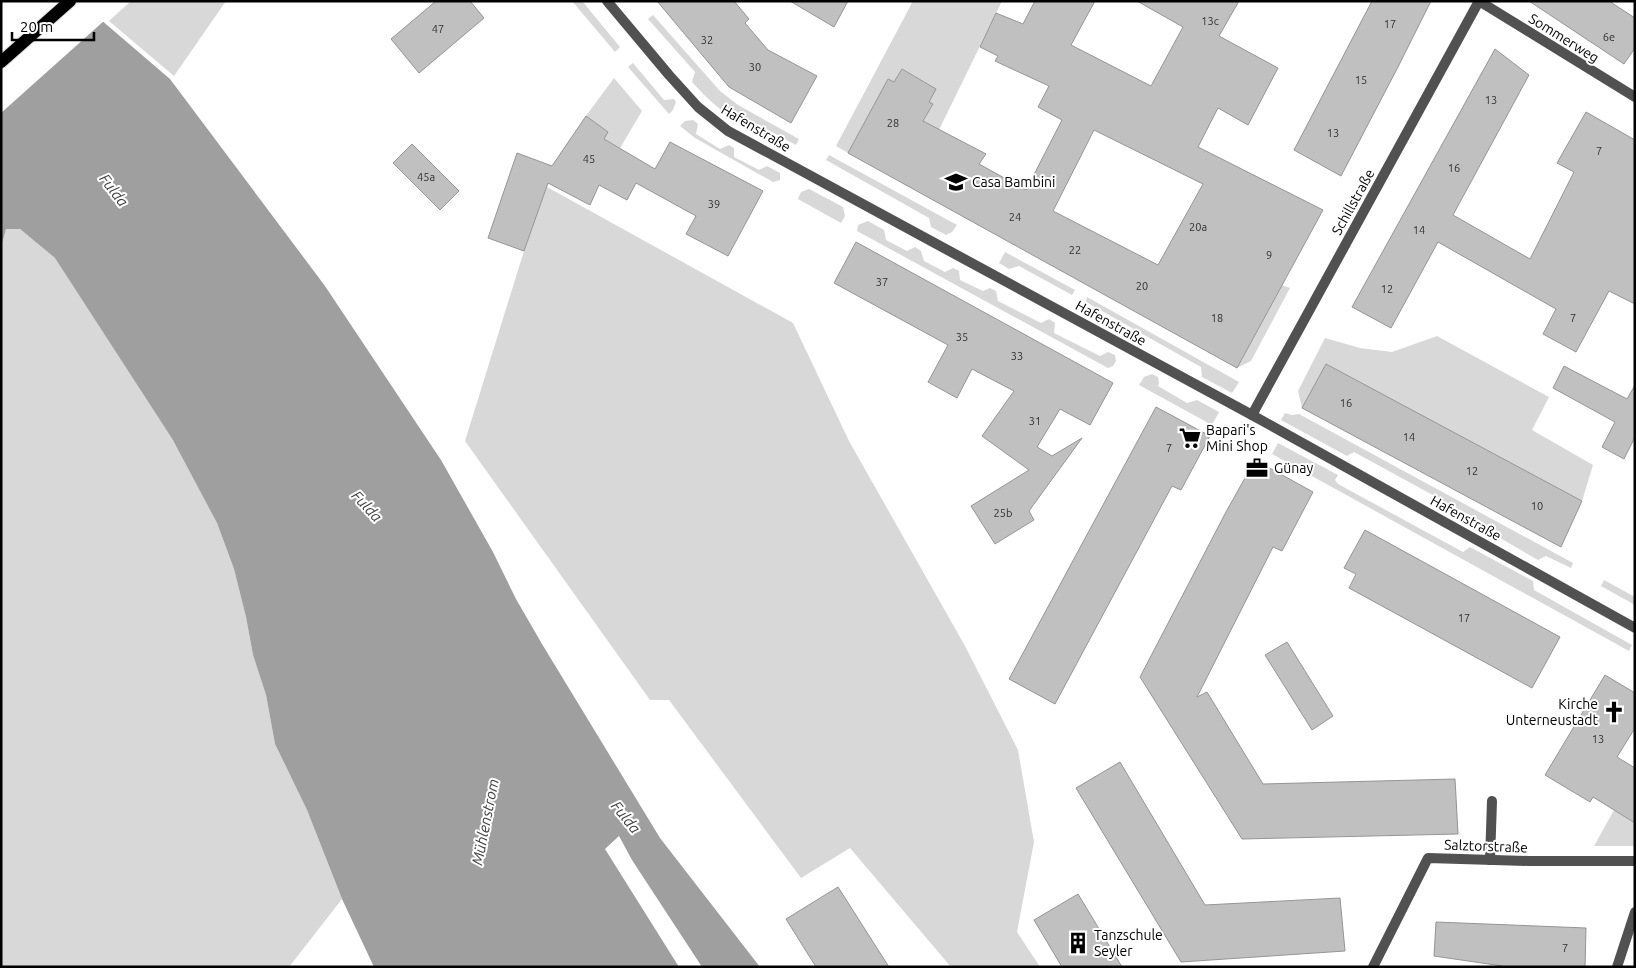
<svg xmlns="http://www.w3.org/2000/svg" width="1636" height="968" font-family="Ubuntu,sans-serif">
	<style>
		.green { fill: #d8d8d8 }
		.water { fill: #9f9f9f }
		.pier { fill: #fff }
		.building { fill: #c0c0c0; stroke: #959595; fill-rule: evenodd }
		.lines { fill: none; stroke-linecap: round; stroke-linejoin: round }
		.primary-casing { stroke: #dbdbdb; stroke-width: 14 }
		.service { stroke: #515151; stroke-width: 10 }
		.minor { stroke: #515151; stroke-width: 10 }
		.primary { stroke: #000; stroke-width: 12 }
		.labels { text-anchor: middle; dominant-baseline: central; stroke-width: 4; stroke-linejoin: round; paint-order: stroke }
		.number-label { font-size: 11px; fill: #303030 }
		.street-label { font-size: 14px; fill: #000; stroke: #fff }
		.poi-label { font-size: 14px; fill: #000; stroke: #fff; text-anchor: start }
		.water-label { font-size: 15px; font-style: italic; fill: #404040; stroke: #fff }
	</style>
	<rect width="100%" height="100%" fill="#fff"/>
	<!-- green -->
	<g class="green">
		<polygon points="131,1 226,1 174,76 109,21"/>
		<polygon points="572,1 582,1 620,47 615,52"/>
		<polygon points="913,1 1002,1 935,138 911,141 933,105 929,102 936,89 902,69 894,82 888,79 848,153 836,146"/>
		<path d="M653 15 720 91 738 105 799 139 796 145 757 124 747 127C725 115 708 100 692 82L695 72 648 19Z"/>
		<polygon points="633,63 664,100 674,99 676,102 673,110 669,114 628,67"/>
		<polygon points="614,78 642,111 620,148 604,139 608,132 586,116"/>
		<polygon points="693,120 698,124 696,134 720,149 729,145 734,148 734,157 759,170 767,166 780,173 780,180 773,182 695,138 680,126 685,121"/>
		<polygon points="829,155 957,225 952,232 946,235 931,227 929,218 826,160"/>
		<polygon points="547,187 793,323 849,441 965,646 1018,750 1034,842 1017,932 1040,967 951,967 850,848 801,878 669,700 650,700 465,441 524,251"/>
		<polygon points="809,189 843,207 845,216 841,223 798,199 801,192"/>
		<polygon points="868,221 884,230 886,240 907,251 915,247 921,251 924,261 945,272 953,268 959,271 960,280 983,291 990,288 996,291 998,301 1041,323 1049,319 1055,323 1054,333 1100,356 1108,352 1115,355 1116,361 1113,366 1108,368 857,231 858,225"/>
		<polygon points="6,229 20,229 55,258 61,258 70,281 84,302 159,407 217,523 234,569 246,617 253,655 266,695 275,744 307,810 342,899 289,967 1,967 1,249"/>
		<polygon points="1005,252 1075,290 1072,295 1019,266 1009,269 999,263"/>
		<polygon points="1282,285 1290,288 1251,361 1237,368"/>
		<polygon points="1087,297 1239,382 1232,393 1202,377 1201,367 1086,302"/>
		<polygon points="1437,336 1549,397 1532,430 1593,465 1582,501 1326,364 1302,408 1298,391 1325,338 1360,348 1392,352"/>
		<polygon points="1152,374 1158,377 1159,383 1158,386 1187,403 1197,400 1219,412 1212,425 1139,385 1144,377"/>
		<polygon points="1285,413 1292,415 1299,414 1573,563 1571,568 1546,556 1538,560 1488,531 1486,524 1354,452 1347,456 1281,420"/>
		<polygon points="1278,443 1338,475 1335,480 1338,484 1463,552 1470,547 1533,581 1534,590 1632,645 1629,651 1272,454"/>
		<polygon points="1604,580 1635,597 1635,605 1601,586"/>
		<polygon points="1614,810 1635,823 1635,846 1594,846"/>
	</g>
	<!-- water -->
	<polygon class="water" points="1,1 79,1 170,79 325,286 441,460 493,552 516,599 542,644 660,838 760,967 702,967 632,860 619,836 605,849 679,967 374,967 342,899 307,810 275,744 266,695 253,655 246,617 234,569 217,523 173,440 55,258 20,229 6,229 1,248"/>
	<!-- pier -->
	<polygon class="pier" points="1,1 83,1 105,20 1,113"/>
	<!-- building -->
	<g class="building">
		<polygon points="436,1 470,1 484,18 419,73 391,39"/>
		<polygon points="657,1 734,1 749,19 745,23 768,50 817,76 791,123 729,87"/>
		<polygon points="790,1 848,1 834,27"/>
		<path d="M1035 1H1095L1071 45 1151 86 1183 27 1137 1H1239L1219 36 1278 68 1248 125 1218 108 1198 147 1323 210 1237 368 848 153 888 79 894 82 902 69 936 89 929 102 933 104 923 121 986 154 979 164 1026 190 1062 120 1038 107 1049 86 995 61 998 56 980 47 996 13 1023 24ZM1094 130 1203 184 1158 265 1053 211Z"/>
		<polygon points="1372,1 1431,1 1398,67 1341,176 1294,150"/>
		<polygon points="1529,1 1609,1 1635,18 1635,48 1624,64"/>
		<polygon points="1495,49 1529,75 1453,215 1530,259 1574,172 1557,163 1586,112 1635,140 1635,304 1609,291 1576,352 1543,334 1556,309 1438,242 1391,328 1352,307"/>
		<polygon points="586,116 608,132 604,139 655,169 670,142 763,191 728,256 686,234 696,216 636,183 627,200 599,185 590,205 548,183 524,251 488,238 517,153 552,166"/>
		<polygon points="412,144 459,191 440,210 393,163"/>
		<polygon points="856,242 1113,383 1090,425 1060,409 1037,447 1052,456 1082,438 1029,511 1034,520 995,544 971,506 1029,470 982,436 1014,391 972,369 957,398 928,382 948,345 834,283"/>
		<polygon points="1326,364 1582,501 1561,547 1302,408"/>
		<polygon points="1564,366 1627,399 1635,385 1635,437 1624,459 1602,447 1615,422 1553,388"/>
		<polygon points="1156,407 1210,436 1181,490 1172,486 1055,704 1009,679"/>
		<polygon points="1255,460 1313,492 1282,551 1273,547 1197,697 1207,692 1263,784 1455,779 1458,834 1242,839 1140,677 1226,512"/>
		<polygon points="1365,530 1560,637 1532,688 1349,588 1356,574 1344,568"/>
		<polygon points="1287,642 1333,716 1312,730 1265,655"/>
		<polygon points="1605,675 1635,693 1635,728 1617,757 1635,768 1635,823 1593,797 1590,802 1545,775"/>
		<polygon points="1120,762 1205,905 1340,898 1345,951 1181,962 1076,788"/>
		<polygon points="838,887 889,967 816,967 786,919"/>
		<polygon points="1078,894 1122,967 1062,967 1034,920"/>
		<polygon points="1436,922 1586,928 1585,967 1509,967 1434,956"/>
	</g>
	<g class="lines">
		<!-- primary casing -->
		<g class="primary-casing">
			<polyline id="primary" points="1,62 70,1"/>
		</g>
		<!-- service -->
		<g class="service">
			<polyline points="1490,860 1492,801"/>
			<polyline points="1373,967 1428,858 1529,861 1635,861"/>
		</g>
		<!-- minor -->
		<g class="minor">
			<polyline points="607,1 669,75 698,107 728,131 1252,415 1635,628"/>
			<polyline points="1479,1 1635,97"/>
			<polyline points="1252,415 1479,1"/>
			<polyline points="1617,967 1635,912"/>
		</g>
		<!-- primary -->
		<use href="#primary" class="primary"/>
	</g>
	<!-- icons -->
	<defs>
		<g id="school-bare" transform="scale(1.725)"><path d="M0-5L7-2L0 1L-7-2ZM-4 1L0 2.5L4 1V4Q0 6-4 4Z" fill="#000" stroke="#fff" stroke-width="2.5" paint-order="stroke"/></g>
		<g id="supermarket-bare" transform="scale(1.725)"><path d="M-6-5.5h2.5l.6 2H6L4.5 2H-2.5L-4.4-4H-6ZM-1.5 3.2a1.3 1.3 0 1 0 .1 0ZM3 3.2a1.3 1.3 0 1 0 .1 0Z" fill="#000" stroke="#fff" stroke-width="2.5" paint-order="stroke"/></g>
		<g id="office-bare" transform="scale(1.725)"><path d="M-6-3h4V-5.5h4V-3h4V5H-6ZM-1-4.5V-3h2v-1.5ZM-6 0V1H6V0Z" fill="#000" stroke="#fff" stroke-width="2.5" paint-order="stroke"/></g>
		<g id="church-bare" transform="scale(1.725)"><path d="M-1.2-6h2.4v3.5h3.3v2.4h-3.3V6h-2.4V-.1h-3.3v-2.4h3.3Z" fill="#000" stroke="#fff" stroke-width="2.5" paint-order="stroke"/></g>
		<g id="building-bare" transform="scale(1.725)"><path d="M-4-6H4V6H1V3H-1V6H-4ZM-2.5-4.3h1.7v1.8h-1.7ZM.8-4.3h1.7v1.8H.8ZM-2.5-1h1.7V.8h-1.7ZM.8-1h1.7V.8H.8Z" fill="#000" stroke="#fff" stroke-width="2.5" paint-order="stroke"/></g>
	</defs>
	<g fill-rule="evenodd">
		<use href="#school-bare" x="956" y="182"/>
		<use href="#supermarket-bare" x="1190" y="438"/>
		<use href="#office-bare" x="1257" y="468"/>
		<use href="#church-bare" x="1614" y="712"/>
		<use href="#building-bare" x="1078" y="943"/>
	</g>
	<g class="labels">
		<!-- number labels -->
		<g class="number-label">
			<text x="1210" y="21">13c</text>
			<text x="1390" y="24">17</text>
			<text x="438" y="29">47</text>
			<text x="1609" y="37">6e</text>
			<text x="707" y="40">32</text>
			<text x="755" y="67">30</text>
			<text x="1361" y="80">15</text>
			<text x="1491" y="100">13</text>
			<text x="893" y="123">28</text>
			<text x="1333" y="133">13</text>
			<text x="1599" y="151">7</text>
			<text x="589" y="159">45</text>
			<text x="1454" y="168">16</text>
			<text x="426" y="177">45a</text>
			<text x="714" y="204">39</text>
			<text x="1015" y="217">24</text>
			<text x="1198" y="227">20a</text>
			<text x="1419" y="230">14</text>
			<text x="1075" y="250">22</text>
			<text x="1269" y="255">9</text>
			<text x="882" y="282">37</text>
			<text x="1142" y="286">20</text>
			<text x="1387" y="289">12</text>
			<text x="1217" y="318">18</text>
			<text x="1573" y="318">7</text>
			<text x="962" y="337">35</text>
			<text x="1017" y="356">33</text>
			<text x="1346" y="403">16</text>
			<text x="1035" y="421">31</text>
			<text x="1409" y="437">14</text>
			<text x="1169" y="448">7</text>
			<text x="1472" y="471">12</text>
			<text x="1537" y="506">10</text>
			<text x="1003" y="513">25b</text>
			<text x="1464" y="618">17</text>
			<text x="1598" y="739">13</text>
			<text x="1565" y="948">7</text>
		</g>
		<!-- street labels -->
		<g class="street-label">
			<text transform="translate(1564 38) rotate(32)">Sommerweg</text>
			<text transform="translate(756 128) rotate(31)">Hafenstraße</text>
			<text transform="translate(1353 202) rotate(-61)">Schillstraße</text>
			<text transform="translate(1111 323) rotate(29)">Hafenstraße</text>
			<text transform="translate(1466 518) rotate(29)">Hafenstraße</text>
			<text transform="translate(1486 846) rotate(2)">Salztorstraße</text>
		</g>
		<!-- poi labels -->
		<g class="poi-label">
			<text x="972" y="182">Casa Bambini</text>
			<text x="1206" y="430">Bapari's<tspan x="1206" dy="16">Mini Shop</tspan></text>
			<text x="1274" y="468">Günay</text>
			<text x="1598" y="704" text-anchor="end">Kirche<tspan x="1598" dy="16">Unterneustadt</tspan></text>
			<text x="1094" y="935">Tanzschule<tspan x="1094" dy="16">Seyler</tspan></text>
		</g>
		<!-- water labels -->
		<g class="water-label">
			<text transform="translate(114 190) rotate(53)">Fulda</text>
			<text transform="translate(367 506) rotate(47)">Fulda</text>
			<text transform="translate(626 817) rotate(51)">Fulda</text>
			<text transform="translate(485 822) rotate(-79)">Mühlenstrom</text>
		</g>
	</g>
	<!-- border -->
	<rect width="1636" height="968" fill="none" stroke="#000000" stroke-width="5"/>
	<!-- scale -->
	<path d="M12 32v8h82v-8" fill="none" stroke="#000000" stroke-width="2.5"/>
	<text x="20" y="32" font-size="15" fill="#000000" stroke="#ffffff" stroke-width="4" paint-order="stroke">20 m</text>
</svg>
